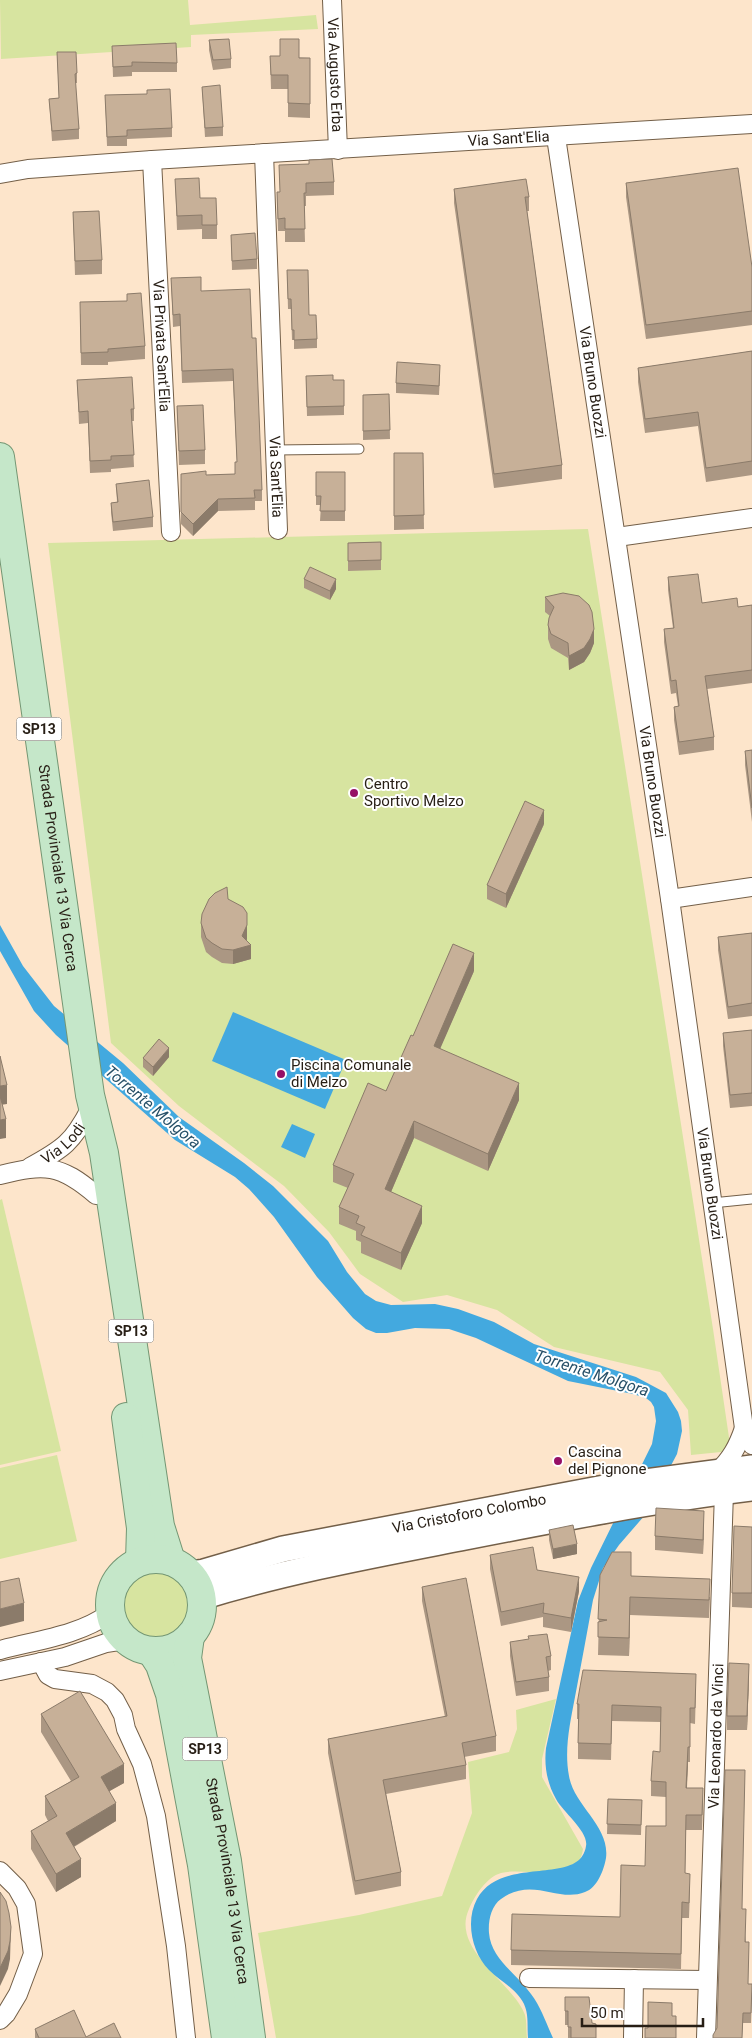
<svg xmlns="http://www.w3.org/2000/svg" width="752" height="2038" font-family="Roboto,sans-serif">
	<style>
		.green { fill: #d7e4a0 }
		.water { fill: #43a9df }
		.lines { fill: none; stroke-linecap: round; stroke-linejoin: round }
		.lane-casing { stroke: #735f48; stroke-width: 11 }
		.street-casing { stroke: #735f48; stroke-width: 20 }
		.secondary-casing { stroke: #735f48; stroke-width: 28 }
		.primary-casing { stroke: #749673; stroke-width: 30 }
		.lane { stroke: #fff; stroke-width: 9 }
		.street { stroke: #fff; stroke-width: 18 }
		.secondary { stroke: #fff; stroke-width: 25 }
		.primary { stroke: #c5e7c9; stroke-width: 28 }
		.wall { fill: #ab9783 }
		.shaded-wall { fill: #8b7b6a }
		.building { fill: #c7b098; stroke: #8b7b6a }
		.poi-dot { fill: #961066; stroke: #fff; stroke-width: 2 }
		.labels { text-anchor: middle; dominant-baseline: central; stroke-width: 4; stroke-linejoin: round; paint-order: stroke }
		.shield { fill: #fff; stroke: #68625b; stroke-width: 1 }
		.shield-label { font-size: 14px; font-weight: bold; fill: #271e15 }
		.street-label { font-size: 15px; fill: #271e15; stroke: #fff }
		.poi-label { font-size: 15px; fill: #271e15; stroke: #fff; text-anchor: start }
		.water-label { font-size: 16px; font-style: italic; fill: #275068; stroke: #fff }
	</style>
	<rect width="100%" height="100%" fill="#fde5cb"/>
	<!-- green -->
	<g class="green">
		<polygon points="0,0 188,0 190,25 316,15 318,29 191,35 191,47 1,59"/>
		<polygon points="588,529 713,1329 731,1451 691,1455 688,1410 660,1372 554,1347 497,1310 447,1295 403,1302 360,1274 329,1232 284,1186 179,1106 111,1043 48,543"/>
		<polygon points="2,1199 61,1451 0,1465 0,1200"/>
		<polygon points="57,1455 77,1541 0,1559 0,1468"/>
		<circle cx="154" cy="1605" r="40"/>
		<path d="M556 1699 542 1759V1777L583 1849C578 1888 527 1866 501 1873 487 1877 475 1895 469 1909 450 1950 514 1983 525 2015 527 2022 526 2031 527 2038H276L258 1933 359 1915 442 1896 472 1813 468 1762 509 1752 517 1729 516 1710Z"/>
	</g>
	<!-- water -->
	<g class="water">
		<path d="M0 925 23 966 54 1006 123 1063 179 1117 244 1163 273 1186 328 1241 347 1272 365 1294 376 1301 391 1305 435 1304 458 1309 494 1322 534 1344 636 1377 666 1393 678 1412 681 1421 682 1431 677 1454 645 1515 619 1545 603 1568 593 1600C587 1633 581 1665 575 1697 570 1723 564 1750 569 1776 574 1806 610 1826 606 1858 604 1870 597 1888 585 1892 558 1903 532 1876 501 1899 491 1906 488 1921 489 1933 491 1959 517 1974 531 1994 541 2007 546 2023 553 2038H528C527 2026 529 2015 524 2004 516 1988 501 1982 489 1970 472 1953 465 1921 477 1899 502 1854 580 1887 586 1846 589 1832 563 1812 556 1799 547 1783 544 1766 546 1748L578 1601 591 1568 652 1444 656 1421 654 1407 651 1402 646 1398 633 1394 568 1381 476 1338 449 1329 415 1328 387 1333H376L366 1329 353 1318 317 1277 274 1217 249 1189 235 1177 175 1140 56 1035 34 1011 0 951Z"/>
		<polygon points="233,1012 346,1060 325,1109 212,1061"/>
		<polygon points="292,1124 315,1134 305,1158 281,1147"/>
	</g>
	<g class="lines">
		<!-- lane casing -->
		<g class="lane-casing">
			<g id="lane">
				<polyline points="275,450 359,449"/>
				<polyline points="712,1203 752,1199"/>
			</g>
		</g>
		<!-- street casing -->
		<g class="street-casing">
			<g id="street">
				<path id="s1" d="M332 0 338 150"/>
				<path id="s2" d="M556 137 670 899 744 1428 752 1445"/>
				<path id="s3" d="M264 153 278 530"/>
				<path id="s4" d="M152 160 171 532"/>
				<path id="s5" d="M0 174 28 169 152 160 752 124"/>
				<polyline points="617,537 752,518"/>
				<polyline points="670,899 752,887"/>
				<path id="s6" d="M30 1167C63 1149 73 1142 90 1109"/>
				<path d="M0 1175C45 1164 60 1164 96 1195"/>
				<path d="M717 1472C731 1459 738 1446 744 1428"/>
				<path d="M0 1650C37 1640 78 1636 110 1613"/>
				<polyline points="41,1662 48,1675 55,1679 92,1684 107,1692 115,1700 123,1715 126,1729 142,1764 156,1816 176,1946 186,2038"/>
				<polyline points="0,1671 65,1657 106,1643 125,1640"/>
				<polyline points="0,1871 17,1888 26,1904 33,1954 18,1994 6,2014 0,2020"/>
				<polyline points="529,1978 707,1980"/>
				<polyline points="633,2038 634,1979"/>
				<path id="s7" d="M706 2038 724 1492"/>
			</g>
		</g>
		<!-- secondary casing -->
		<g class="secondary-casing">
			<g id="secondary">
				<path id="s8" d="M190 1574 204 1572 283 1549 615 1486 752 1468"/>
				<path d="M201 1597C286 1571 373 1555 460 1538 557 1519 654 1500 752 1488"/>
			</g>
		</g>
		<!-- primary casing -->
		<g class="primary-casing">
			<g id="primary">
				<path id="s9" d="M0 457 90 1095 104 1153 160 1526 171 1561"/>
				<polyline points="126,1417 141,1528 140,1561"/>
				<circle cx="156" cy="1605" r="46"/>
				<path id="s10" d="M190 1636 187 1658 227 1861 251 2038"/>
				<polyline points="151,1651 160,1665 170,1694 202,1865 226,2038"/>
			</g>
		</g>
		<!-- lane -->
		<use href="#lane" class="lane"/>
		<!-- street -->
		<use href="#street" class="street"/>
		<!-- secondary -->
		<use href="#secondary" class="secondary"/>
		<!-- primary -->
		<use href="#primary" class="primary"/>
	</g>
	<!-- wall -->
	<g class="wall">
		<polygon points="209,40 231,59 231,68 213,70 209,50"/>
		<polygon points="112,46 177,63 177,72 132,72 132,76 113,77"/>
		<polygon points="57,52 77,73 77,83 75,83 79,129 79,139 52,141 49,99 59,98"/>
		<polygon points="270,56 310,58 310,118 288,117 288,89 271,89"/>
		<polygon points="202,87 223,127 223,136 205,137"/>
		<polygon points="105,95 172,128 172,137 127,139 127,146 107,146"/>
		<polygon points="279,165 334,182 334,195 306,196 306,206 304,206 305,242 285,242 285,231 278,231 277,192 280,192"/>
		<polygon points="175,179 200,198 217,225 217,239 202,239 202,229 177,230"/>
		<polygon points="626,183 752,267 752,325 646,339 626,197"/>
		<polygon points="454,189 529,197 529,211 527,211 562,465 562,479 494,488 454,203"/>
		<polygon points="73,212 102,260 102,274 75,275"/>
		<polygon points="231,235 257,259 257,269 232,270"/>
		<polygon points="287,270 309,315 317,339 317,348 294,349 294,340 292,340 291,309 288,309"/>
		<polygon points="171,278 201,291 252,338 262,490 262,501 255,501 255,510 218,511 193,536 181,524 181,474 206,475 235,474 237,462 233,381 182,383 180,326 173,327"/>
		<polygon points="127,294 145,346 145,359 108,362 108,365 81,365 80,314 127,301"/>
		<polygon points="752,351 752,475 706,482 698,426 645,433 638,382 638,368"/>
		<polygon points="440,375 439,395 396,393 396,383"/>
		<polygon points="306,376 333,380 344,380 344,415 307,416"/>
		<polygon points="77,380 134,409 134,421 132,421 134,467 111,469 111,472 90,473 88,423 79,424"/>
		<polygon points="389,394 390,439 363,440 363,395"/>
		<polygon points="177,406 205,450 205,464 179,465"/>
		<polygon points="394,453 423,453 424,529 394,530"/>
		<polygon points="316,472 345,472 345,521 320,521 321,505 316,505"/>
		<polygon points="116,484 153,517 153,527 113,531 111,512 111,503 117,502"/>
		<polygon points="381,542 381,570 348,571 348,543"/>
		<polygon points="668,577 702,603 738,607 752,605 752,683 707,689 714,737 714,750 679,755 674,720 674,707 678,706 676,693 671,694 664,642 664,629 673,628 668,590"/>
		<polygon points="304,579 336,589 330,600 304,588"/>
		<polygon points="545,597 594,643 590,653 584,662 569,670 568,658 551,648 548,639 548,625 550,616 545,612"/>
		<polygon points="752,750 752,822 745,765 745,751"/>
		<polygon points="544,824 506,908 487,899 487,885"/>
		<polygon points="228,899 247,913 247,941 251,959 233,964 222,963 212,957 206,952 201,937 201,923"/>
		<polygon points="752,933 752,1016 728,1019 718,950 718,937"/>
		<polygon points="474,971 440,1048 519,1100 488,1171 414,1138 391,1192 422,1223 401,1270 361,1253 361,1242 356,1240 356,1231 339,1224 339,1207 348,1188 333,1182 333,1165 386,1091 413,1036"/>
		<polygon points="752,1030 752,1106 730,1108 723,1046 723,1033"/>
		<polygon points="169,1057 153,1076 143,1067 143,1058"/>
		<polygon points="704,1525 703,1554 655,1550 655,1536"/>
		<polygon points="752,1527 752,1608 732,1607 732,1593"/>
		<polygon points="549,1530 577,1554 553,1559 549,1540"/>
		<polygon points="490,1555 537,1570 579,1591 571,1632 543,1627 543,1617 501,1626 490,1569"/>
		<polygon points="600,1575 631,1576 710,1597 709,1618 630,1615 629,1656 598,1655"/>
		<polygon points="422,1587 496,1736 496,1751 464,1757 466,1765 466,1779 386,1794 401,1872 401,1886 355,1895 328,1753 328,1739 445,1717 422,1601"/>
		<polygon points="510,1642 551,1656 551,1670 548,1671 549,1677 549,1691 516,1696 510,1656"/>
		<polygon points="749,1678 747,1730 727,1730 727,1716"/>
		<polygon points="696,1689 695,1724 690,1723 690,1762 688,1762 687,1788 703,1803 702,1830 686,1830 685,1873 690,1889 689,1918 682,1918 681,1969 511,1965 511,1950 620,1917 645,1866 666,1826 666,1797 651,1796 651,1781 660,1752 661,1722 612,1721 611,1760 578,1759 578,1719 577,1719 577,1704"/>
		<polygon points="41,1714 124,1783 109,1791 116,1821 74,1847 81,1877 56,1892 31,1849 31,1831 48,1821 45,1815 45,1796 71,1781 41,1732"/>
		<polygon points="608,1799 642,1800 641,1835 607,1834"/>
		<polygon points="742,1909 746,1942 748,1984 752,1994 751,2023 743,2023 742,2038 713,2038 717,2028"/>
		<polygon points="565,1997 592,2023 596,2038 568,2038 568,2025 565,2025"/>
		<polygon points="35,2029 86,2037 121,2038 35,2038"/>
	</g>
	<!-- shaded-wall -->
	<g class="shaded-wall">
		<polygon points="218,499 218,511 193,536 193,524"/>
		<polygon points="336,579 336,589 330,600 330,591"/>
		<polygon points="594,629 594,643 590,653 584,662 569,670 569,656"/>
		<polygon points="544,810 544,824 506,908 506,894"/>
		<polygon points="247,925 247,939 243,947 251,945 251,959 233,964 233,950"/>
		<polygon points="474,953 474,971 434,1063 434,1046"/>
		<polygon points="169,1048 169,1057 153,1076 153,1067"/>
		<polygon points="519,1083 519,1100 488,1171 488,1154"/>
		<polygon points="7,1085 7,1104 0,1105 0,1086"/>
		<polygon points="6,1119 6,1138 0,1139 0,1120"/>
		<polygon points="414,1121 414,1138 385,1206 385,1189"/>
		<polygon points="422,1206 422,1223 401,1270 401,1253"/>
		<polygon points="704,1511 704,1525 703,1554 703,1540"/>
		<polygon points="577,1544 577,1554 553,1559 553,1549"/>
		<polygon points="579,1577 579,1591 571,1632 571,1618"/>
		<polygon points="630,1597 630,1615 629,1656 629,1638"/>
		<polygon points="24,1603 24,1621 0,1627 0,1609"/>
		<polygon points="749,1664 749,1678 747,1730 747,1716"/>
		<polygon points="688,1747 688,1762 686,1803 686,1788"/>
		<polygon points="124,1764 124,1783 101,1796 101,1777"/>
		<polygon points="116,1803 116,1821 66,1851 66,1833"/>
		<polygon points="81,1859 81,1877 56,1892 56,1874"/>
		<polygon points="11,1927 10,1959 8,1969 0,1986 0,1968"/>
	</g>
	<!-- building -->
	<g class="building">
		<polygon points="229,39 231,59 213,60 209,40"/>
		<polygon points="280,39 299,39 299,58 310,58 310,104 288,103 288,75 271,75 270,56 280,56"/>
		<polygon points="176,43 177,63 132,62 132,66 113,67 112,46"/>
		<polygon points="57,52 76,52 77,73 75,74 79,129 52,131 49,99 59,98"/>
		<polygon points="220,85 223,127 205,128 202,87"/>
		<polygon points="170,89 172,128 127,130 127,136 107,137 105,95 147,94 147,90"/>
		<polygon points="332,159 334,182 306,183 306,193 304,193 305,229 285,229 285,218 278,219 277,192 280,192 279,165 309,164 309,160"/>
		<polygon points="738,168 752,267 752,311 646,325 626,183"/>
		<polygon points="199,178 200,198 216,198 217,225 202,225 202,215 177,216 175,179"/>
		<polygon points="526,179 529,197 525,197 562,465 494,474 454,189"/>
		<polygon points="99,211 102,260 75,261 73,212"/>
		<polygon points="255,233 257,259 232,261 231,235"/>
		<polygon points="287,270 308,270 309,315 316,315 317,339 294,340 294,330 292,330 291,299 288,299"/>
		<polygon points="201,277 201,291 250,289 252,338 256,338 262,490 254,490 255,498 218,499 193,524 181,512 181,474 206,471 206,475 235,474 235,462 237,462 233,369 182,371 180,314 173,315 171,278"/>
		<polygon points="141,293 145,346 108,349 108,352 81,353 80,302 127,301 127,294"/>
		<polygon points="752,351 752,461 706,468 698,412 645,419 638,368"/>
		<polygon points="397,362 440,365 439,386 396,383"/>
		<polygon points="333,375 333,380 344,380 344,406 307,407 306,376"/>
		<polygon points="132,377 134,409 131,409 134,455 111,456 111,460 90,461 88,411 79,412 77,380"/>
		<polygon points="389,394 390,430 363,431 363,395"/>
		<polygon points="203,405 205,450 179,451 177,406"/>
		<polygon points="394,453 423,453 424,515 394,516"/>
		<polygon points="316,472 345,472 345,511 320,511 321,496 316,496"/>
		<polygon points="149,480 153,517 113,522 111,503 118,502 116,484"/>
		<polygon points="381,542 381,560 348,561 348,543"/>
		<polygon points="310,567 336,579 330,591 304,579"/>
		<polygon points="698,574 702,603 737,598 738,607 752,605 752,670 705,676 714,737 679,742 674,707 679,706 676,680 671,681 664,629 674,628 668,577"/>
		<polygon points="563,593 579,596 589,605 592,612 594,629 590,639 584,648 569,656 568,643 551,634 548,625 549,618 554,607 545,597"/>
		<polygon points="752,750 752,808 745,751"/>
		<polygon points="525,801 544,810 506,894 487,885"/>
		<polygon points="227,887 228,899 243,907 247,913 247,925 242,936 251,945 233,950 222,949 212,943 206,938 201,923 202,914 209,899 215,893"/>
		<polygon points="752,933 752,1003 728,1007 718,937"/>
		<polygon points="453,944 474,953 434,1046 519,1083 488,1154 414,1121 385,1189 422,1206 401,1253 361,1235 365,1227 356,1223 359,1216 339,1207 354,1174 333,1165 368,1083 386,1091 411,1035 413,1036"/>
		<polygon points="752,1030 752,1093 730,1095 723,1033"/>
		<polygon points="159,1039 169,1048 153,1067 143,1058"/>
		<polygon points="0,1056 7,1085 0,1086"/>
		<polygon points="0,1096 6,1119 0,1120"/>
		<polygon points="656,1508 704,1511 703,1540 655,1536"/>
		<polygon points="573,1525 577,1544 553,1549 549,1530"/>
		<polygon points="734,1526 752,1527 752,1593 732,1593"/>
		<polygon points="533,1547 537,1570 579,1577 571,1618 543,1613 544,1603 501,1612 490,1555"/>
		<polygon points="612,1552 631,1552 631,1576 710,1579 709,1600 630,1597 629,1638 598,1637 598,1622 607,1620 598,1619 600,1575"/>
		<polygon points="19,1578 24,1603 0,1609 0,1582"/>
		<polygon points="466,1578 496,1736 462,1743 466,1765 383,1780 401,1872 355,1881 328,1739 447,1716 422,1587"/>
		<polygon points="547,1634 551,1656 546,1657 549,1677 516,1682 510,1642 529,1639 528,1636"/>
		<polygon points="729,1663 749,1664 747,1716 727,1716"/>
		<polygon points="583,1670 696,1674 695,1708 690,1708 690,1747 688,1747 686,1788 703,1788 702,1815 686,1815 685,1873 690,1874 689,1903 682,1902 681,1954 511,1950 512,1914 620,1917 621,1865 645,1866 646,1826 666,1826 666,1782 651,1781 653,1751 660,1752 661,1707 612,1705 611,1744 578,1743 579,1704 577,1704"/>
		<polygon points="80,1691 124,1764 101,1777 116,1803 66,1833 81,1859 56,1874 31,1831 57,1816 45,1796 79,1777 41,1714"/>
		<polygon points="725,1770 745,1770 742,1909 746,1909 745,1942 749,1942 748,1984 752,1984 751,2013 743,2013 742,2038 713,2038 713,2035 717,2028"/>
		<polygon points="608,1799 642,1800 641,1825 607,1824"/>
		<polygon points="0,1892 6,1901 9,1913 11,1927 10,1941 8,1951 0,1968"/>
		<polygon points="565,1997 589,1997 592,2023 596,2024 596,2038 571,2038 571,2027 568,2027 568,2011 565,2011"/>
		<polygon points="648,2002 672,2003 672,2016 676,2016 676,2038 645,2038 645,2028 648,2028"/>
		<polygon points="74,2010 86,2037 114,2023 121,2038 39,2038 35,2029"/>
	</g>
	<!-- markers -->
	<g class="poi-dot">
		<circle cx="354" cy="793" r="5"/>
		<circle cx="281" cy="1074" r="5"/>
		<circle cx="558" cy="1461" r="5"/>
	</g>
	<g class="labels">
		<!-- shield labels -->
		<g class="shield">
			<rect x="16.5" y="717.5" width="45" height="23" rx="4"/>
			<rect x="108.5" y="1319.5" width="45" height="23" rx="4"/>
			<rect x="182.5" y="1737.5" width="45" height="23" rx="4"/>
		</g>
		<g class="shield-label">
			<text x="39" y="729">SP13</text>
			<text x="131" y="1331">SP13</text>
			<text x="205" y="1749">SP13</text>
		</g>
		<!-- street labels -->
		<g class="street-label">
			<text stroke="none"><textPath href="#s1" startOffset="75">Via Augusto Erba</textPath></text>
			<text stroke="none"><textPath href="#s5" startOffset="510">Via Sant'Elia</textPath></text>
			<text stroke="none"><textPath href="#s4" startOffset="186">Via Privata Sant'Elia</textPath></text>
			<text stroke="none"><textPath href="#s2" startOffset="248">Via Bruno Buozzi</textPath></text>
			<text stroke="none"><textPath href="#s3" startOffset="324">Via Sant'Elia</textPath></text>
			<text stroke="none"><textPath href="#s2" startOffset="652">Via Bruno Buozzi</textPath></text>
			<text stroke="none"><textPath href="#s9" startOffset="415">Strada Provinciale 13 Via Cerca</textPath></text>
			<text stroke="none"><textPath href="#s6" startOffset="41">Via Lodi</textPath></text>
			<text stroke="none"><textPath href="#s2" startOffset="1058">Via Bruno Buozzi</textPath></text>
			<text stroke="none"><textPath href="#s8" startOffset="286">Via Cristoforo Colombo</textPath></text>
			<text stroke="none"><textPath href="#s7" startOffset="302">Via Leonardo da Vinci</textPath></text>
			<text stroke="none"><textPath href="#s10" startOffset="249">Strada Provinciale 13 Via Cerca</textPath></text>
		</g>
		<!-- poi labels -->
		<g class="poi-label">
			<text x="364" y="784">Centro<tspan x="364" dy="17">Sportivo Melzo</tspan></text>
			<text x="291" y="1065">Piscina Comunale<tspan x="291" dy="17">di Melzo</tspan></text>
			<text x="568" y="1452">Cascina<tspan x="568" dy="17">del Pignone</tspan></text>
		</g>
		<!-- water labels -->
		<g class="water-label">
			<text transform="translate(153 1107) rotate(40)">Torrente Molgora</text>
			<text transform="translate(592 1373) rotate(18)">Torrente Molgora</text>
		</g>
	</g>
	<!-- scale -->
	<path d="M582 2018v8h121v-8" fill="none" stroke="#271e15" stroke-width="2.5"/>
	<text x="590" y="2018" font-size="15" fill="#271e15" stroke="#ffffff" stroke-width="4" paint-order="stroke">50 m</text>
</svg>
